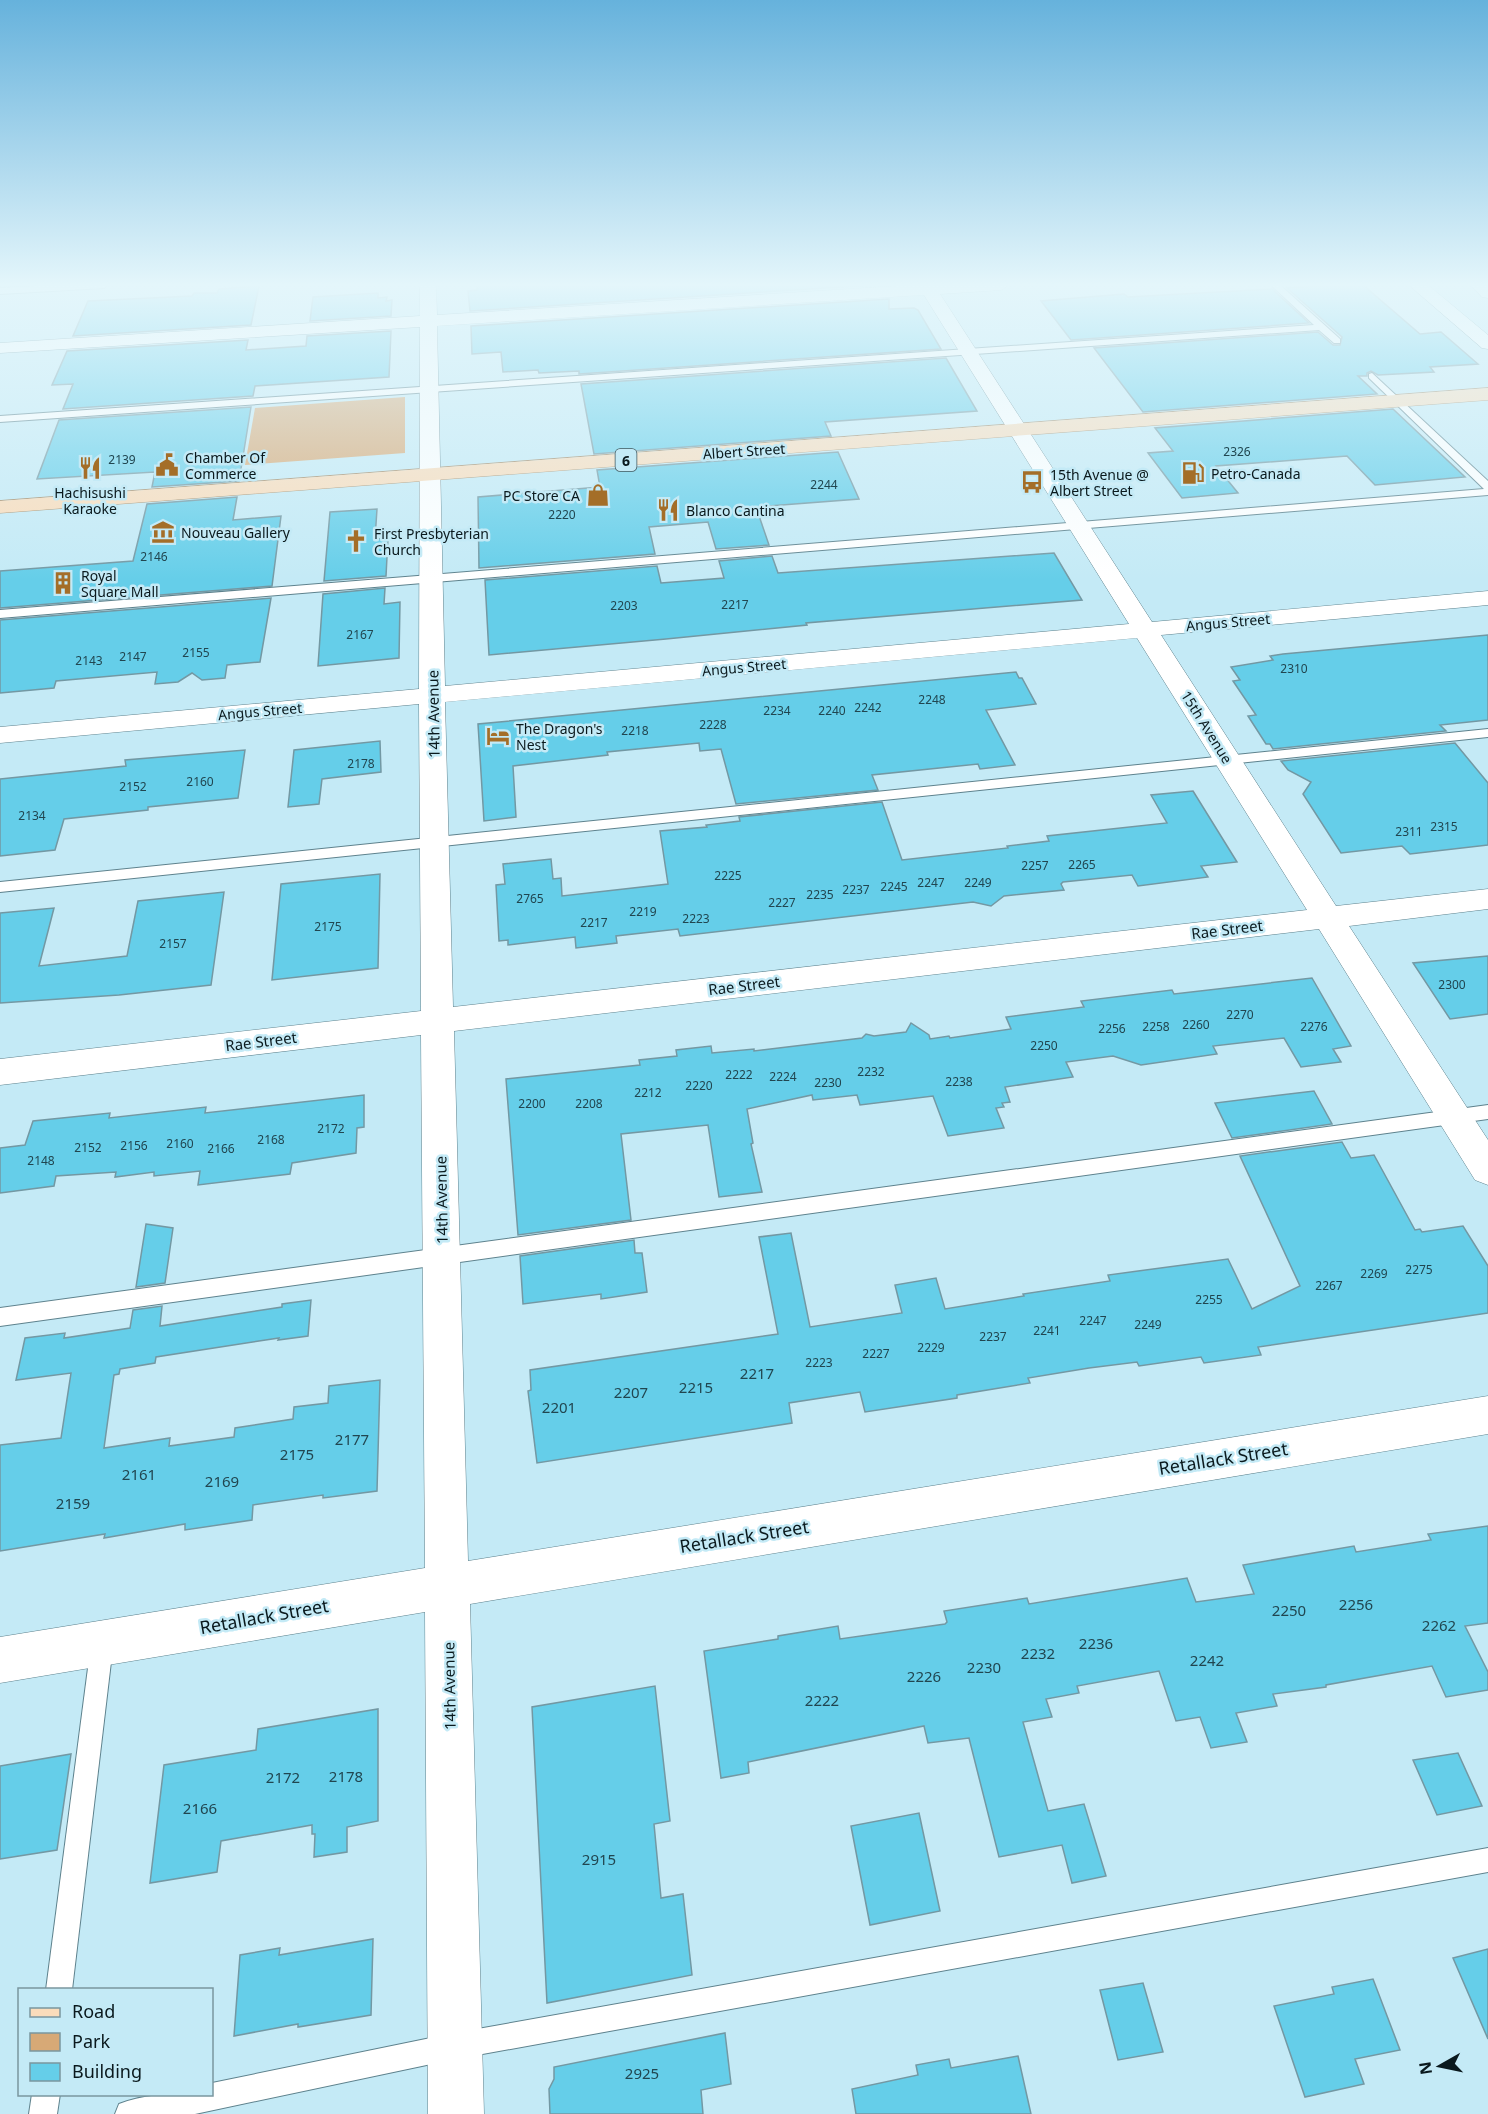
<svg xmlns="http://www.w3.org/2000/svg" width="1488" height="2114" font-family="'Noto Sans',sans-serif">
	<style>
		.green { fill: #d7a976 }
		.building { fill: #65cee9; stroke: #7398a3; stroke-width: 1.5 }
		.lines { fill: none; stroke-linecap: round; stroke-linejoin: round }
		.lane-casing { stroke: #5e828d; stroke-width: 2 }
		.street-casing { stroke: #5e828d; stroke-width: 1 }
		.secondary-casing { stroke: #5e828d; stroke-width: 1 }
		.primary-casing { stroke: #a48966; stroke-width: 1 }
		.lane { fill: #fff; fill-rule: evenodd }
		.street { fill: #fff; fill-rule: evenodd }
		.secondary { fill: #fff; fill-rule: evenodd }
		.primary { fill: #fadcbb; fill-rule: evenodd }
		.labels { text-anchor: middle; dominant-baseline: central; stroke-width: 5; stroke-linejoin: round; paint-order: stroke }
		.number-label { font-size: 12px; fill: #214650 }
		.far-street-label { font-size: 14px; fill: #0a191d; stroke: #c4eaf6 }
		.far-poi-label { font-size: 14px; fill: #0a191d; stroke: #c4eaf6; text-anchor: start }
		.shield { fill: #c4eaf6; stroke: #42585e; stroke-width: 1.5 }
		.shield-label { font-size: 14px; font-weight: bold; fill: #0a191d }
		.street-label { font-size: 15px; fill: #0a191d; stroke: #c4eaf6 }
		.near-number-label { font-size: 15px; fill: #214650 }
		.near-street-label { font-size: 18px; fill: #0a191d; stroke: #c4eaf6 }
	</style>
	<rect width="100%" height="100%" fill="#c4eaf6"/>
	<!-- green -->
	<polygon class="green" points="405,397 405,453 245,465 255,408"/>
	<!-- building -->
	<g class="building">
		<polygon points="491,285 872,285 470,311 468,291 477,290 477,286"/>
		<polygon points="1332,285 1363,285 1420,334 1441,332 1478,364 1430,367 1434,372 1378,375 1371,371 1367,373 1367,376 1358,376 1377,394 1143,412 1094,348 1318,332 1333,345 1340,345 1342,337 1287,288"/>
		<polygon points="259,286 251,325 73,336 88,301 192,296 194,293 217,293 219,289"/>
		<polygon points="1272,289 1309,323 1071,340 1041,301 1124,294 1128,297"/>
		<polygon points="378,293 378,298 387,297 386,301 392,300 391,316 310,321 313,297"/>
		<polygon points="889,299 889,309 914,308 918,310 941,349 579,374 579,371 539,373 538,370 503,372 501,352 472,354 471,326"/>
		<polygon points="391,331 389,377 255,386 253,396 63,409 73,384 52,385 67,351 248,340 246,350 306,346 307,336"/>
		<polygon points="946,358 977,411 825,422 831,436 594,454 581,384"/>
		<polygon points="251,407 239,481 152,487 155,472 37,479 59,420"/>
		<polygon points="1393,409 1465,477 1375,485 1347,456 1216,466 1238,493 1182,498 1148,453 1173,451 1155,428"/>
		<polygon points="838,452 859,499 756,507 769,545 716,549 708,522 649,527 655,554 479,568 478,497 600,487 597,470"/>
		<polygon points="237,497 233,520 281,516 272,586 0,608 0,571 133,561 147,504"/>
		<polygon points="377,509 375,539 388,538 386,576 324,581 330,512"/>
		<polygon points="1054,553 1082,600 806,623 807,625 666,639 489,655 485,580 657,566 661,583 724,578 719,561 772,556 778,573"/>
		<polygon points="385,588 384,604 400,602 399,658 318,666 323,594"/>
		<polygon points="271,598 260,662 227,665 225,678 202,680 192,673 178,682 155,684 157,672 56,681 54,688 0,693 0,620"/>
		<polygon points="1488,635 1488,720 1440,725 1446,731 1273,749 1270,744 1266,744 1248,716 1256,715 1233,681 1240,680 1231,667 1273,660 1270,656 1283,654"/>
		<polygon points="1016,672 1019,678 1022,678 1036,704 986,710 1015,765 980,769 978,764 872,775 878,790 736,804 721,749 700,751 699,743 607,752 608,755 513,766 516,817 484,821 478,724"/>
		<polygon points="380,741 381,772 322,779 319,804 288,807 294,750"/>
		<polygon points="1455,743 1488,783 1488,845 1410,854 1402,846 1341,853 1303,794 1311,782 1288,770 1281,761"/>
		<polygon points="245,750 238,798 148,807 148,810 64,819 55,850 0,856 0,779 126,766 125,760"/>
		<polygon points="1193,791 1237,862 1201,866 1208,877 1138,886 1132,875 1063,882 1061,884 1064,890 1004,896 991,906 973,902 680,936 678,929 616,936 617,943 576,948 575,937 508,945 508,940 499,941 496,885 505,884 503,864 551,859 553,879 561,878 562,896 668,884 660,831 707,827 706,825 740,821 739,817 882,802 902,860 1008,848 1007,846 1049,841 1047,836 1167,823 1151,795"/>
		<polygon points="380,874 378,968 272,980 281,884"/>
		<polygon points="224,892 211,985 119,995 0,1003 0,913 54,908 39,966 127,956 138,901"/>
		<polygon points="1488,956 1488,1014 1450,1019 1413,963"/>
		<polygon points="1312,978 1351,1046 1333,1049 1341,1062 1301,1067 1284,1038 1213,1046 1217,1054 1141,1065 1113,1056 1066,1062 1073,1077 1005,1087 1010,1102 1002,1103 1004,1107 996,1108 1004,1128 948,1136 933,1096 860,1105 857,1095 813,1100 812,1095 747,1109 753,1143 751,1144 762,1192 719,1197 708,1125 621,1134 631,1220 518,1235 506,1079 640,1065 639,1060 677,1056 676,1050 711,1046 712,1053 754,1049 754,1051 862,1038 866,1034 874,1036 906,1032 911,1023 929,1035 930,1039 949,1036 950,1038 1011,1029 1006,1017 1084,1007 1081,1001 1172,990 1174,994"/>
		<polygon points="1314,1091 1332,1124 1232,1138 1215,1103"/>
		<polygon points="364,1095 364,1127 357,1128 356,1153 292,1163 290,1174 198,1185 200,1171 154,1176 154,1172 115,1177 116,1172 56,1176 54,1186 0,1193 0,1148 25,1145 33,1121 110,1113 109,1118 206,1107 205,1113"/>
		<polygon points="1342,1142 1351,1158 1374,1155 1415,1230 1420,1229 1422,1232 1463,1226 1488,1266 1488,1313 1258,1347 1261,1355 1204,1363 1201,1357 1139,1366 1137,1362 1089,1368 1028,1378 1030,1383 957,1395 957,1398 865,1412 860,1392 789,1403 792,1423 537,1463 528,1391 531,1390 530,1370 778,1334 759,1237 791,1233 810,1327 902,1313 895,1285 936,1278 945,1309 1024,1296 1023,1294 1110,1281 1108,1275 1228,1259 1252,1309 1300,1286 1240,1156"/>
		<polygon points="146,1224 173,1228 165,1283 136,1287"/>
		<polygon points="634,1240 635,1253 642,1253 647,1292 601,1299 601,1294 523,1304 520,1256"/>
		<polygon points="311,1300 308,1336 278,1340 279,1338 156,1357 155,1363 120,1369 119,1374 114,1375 104,1448 170,1438 169,1446 234,1437 235,1428 293,1419 294,1407 328,1403 329,1386 380,1380 377,1491 323,1498 323,1495 253,1505 252,1520 185,1530 185,1524 104,1538 105,1534 0,1551 0,1445 61,1438 71,1373 16,1380 25,1338 65,1333 64,1338 130,1328 133,1310 162,1306 160,1326 282,1307 282,1304"/>
		<polygon points="1488,1526 1488,1623 1465,1626 1488,1672 1488,1690 1446,1697 1432,1666 1326,1685 1326,1687 1273,1694 1277,1706 1236,1713 1247,1742 1211,1748 1200,1717 1176,1721 1159,1671 1077,1686 1079,1693 1046,1699 1052,1717 1023,1722 1048,1811 1084,1804 1106,1876 1072,1883 1062,1845 999,1857 969,1738 928,1743 924,1726 748,1762 749,1773 721,1778 704,1651 778,1639 778,1636 838,1626 840,1639 945,1624 947,1622 944,1611 1027,1598 1029,1604 1187,1578 1196,1602 1254,1594 1243,1565 1354,1546 1356,1552 1431,1540 1428,1534"/>
		<polygon points="655,1686 670,1821 654,1824 661,1898 683,1894 692,1975 547,2003 532,1707"/>
		<polygon points="378,1709 378,1821 347,1827 347,1852 314,1857 315,1834 312,1834 312,1825 221,1841 217,1872 150,1883 164,1765 256,1750 258,1729"/>
		<polygon points="1458,1753 1482,1806 1437,1815 1413,1760"/>
		<polygon points="71,1754 57,1850 0,1859 0,1766"/>
		<polygon points="919,1813 940,1911 870,1925 851,1826"/>
		<polygon points="373,1939 371,2015 298,2027 298,2024 234,2036 240,1955 280,1948 279,1955"/>
		<polygon points="1488,1949 1488,2039 1453,1958"/>
		<polygon points="1373,1979 1400,2050 1355,2059 1364,2084 1305,2097 1274,2006 1334,1994 1332,1987"/>
		<polygon points="1143,1983 1163,2052 1118,2060 1100,1990"/>
		<polygon points="725,2033 731,2084 701,2090 703,2114 550,2114 549,2089 554,2079 554,2067"/>
		<polygon points="1018,2056 1031,2114 856,2114 852,2089 918,2075 916,2065 949,2059 951,2068"/>
	</g>
	<g class="lines">
		<!-- lane casing -->
		<g class="lane-casing">
			<g id="lane">
				<polygon points="53,285 108,285 104,288 0,294 0,288"/>
				<polygon points="1271,285 1280,285 1340,339 1340,343 1334,343 1319,330 0,422 0,416 1314,325"/>
				<polygon points="1372,373 1488,481 1488,495 0,618 0,610 1484,489 1369,378 1369,374"/>
				<polygon points="1488,729 1488,737 0,892 0,882"/>
				<polygon points="1488,1105 1488,1119 0,1326 0,1308"/>
				<polygon points="102,1634 110,1637 113,1645 72,1990 46,1990 91,1645 94,1637"/>
				<path d="M1488 1848V1872L455 2059 195 2114H115L119 2104C149 2092 180 2094 212 2094V2083L455 2033Z"/>
				<polygon points="32,2094 60,2094 57,2114 29,2114"/>
			</g>
		</g>
		<!-- street casing -->
		<g class="street-casing">
			<path id="street" d="M420 285H436L437 315 914 285H1009L1001 290 940 294 1152 622 1488 591V605L1161 635 1336 906 1488 889V909L1349 926 1488 1140V1185L1475 1180 1319 929 454 1031 468 1561 1488 1396V1434L470 1604 484 2114H428L425 1612 0 1683V1637L425 1568 421 1035 0 1085V1059L421 1011 419 704 0 743V727L419 689 420 327 0 353V343L420 316ZM924 295 1129 624 445 686 437 326ZM1137 638 1307 910 453 1007 445 702Z"/>
		</g>
		<!-- secondary casing -->
		<g class="secondary-casing">
			<g id="secondary">
				<polygon points="1409,285 1428,285 1488,335 1488,349 1482,348"/>
				<polygon points="1471,285 1488,285 1488,298 1482,297"/>
			</g>
		</g>
		<!-- primary casing -->
		<g class="primary-casing">
			<polygon id="primary" points="1488,388 1488,400 0,513 0,501"/>
		</g>
		<!-- lane -->
		<use href="#lane" class="lane"/>
		<!-- street -->
		<use href="#street" class="street"/>
		<!-- secondary -->
		<use href="#secondary" class="secondary"/>
		<!-- primary -->
		<use href="#primary" class="primary"/>
	</g>
	<!-- sky -->
	<linearGradient id="sky" x2="0" y2="1"><stop stop-color="#66b2dc"/><stop offset="0.49" stop-color="#e4f6fb"/><stop offset="1" stop-color="#e4f6fb" stop-opacity="0"/></linearGradient>
	<rect width="1488" height="581" fill="url(#sky)"/>
	<!-- icons -->
	<defs>
		<g id="civic-bare" transform="scale(1.8)"><path d="M-.6-6.5H3V-4.5H.6V-3L4-1V1h2V6H-6V1h2V-1L-.6-3ZM-1.2 2.5V6h2.4V2.5Z" fill="#a46e28" stroke="#c4eaf6" stroke-width="2.5" paint-order="stroke"/></g>
		<g id="restaurant-bare" transform="scale(1.8)"><path d="M-5-6h1v4h1v-4h1v4h1v-4h1v5L-1.5 .5V6h-2V.5L-5-1ZM5-6V6H3V1.5H1.5Q1.5-4 5-6Z" fill="#a46e28" stroke="#c4eaf6" stroke-width="2.5" paint-order="stroke"/></g>
		<g id="fuel-bare" transform="scale(1.8)"><path d="M-5.5-6h7V0h2V4h1.3V-2.5L3-4.5l.8-.8L6-3V5H2.5V1h-1V6h-7ZM-4.2-4.7v3.2H.2V-4.7Z" fill="#a46e28" stroke="#c4eaf6" stroke-width="2.5" paint-order="stroke"/></g>
		<g id="bus-bare" transform="scale(1.8)"><path d="M-5-6H5V4H4V6H2V4H-2V6H-4V4H-5ZM-3.5-4V0h7V-4ZM-3.5 1.2v1.5H-2V1.2ZM2 1.2v1.5H3.5V1.2Z" fill="#a46e28" stroke="#c4eaf6" stroke-width="2.5" paint-order="stroke"/></g>
		<g id="shop-bare" transform="scale(1.8)"><path d="M-5-2.5h2.3a2.7 3.5 0 0 1 5.4 0H5L5.5 6h-11ZM-1.5-2.5h3a1.5 2.3 0 0 0-3 0Z" fill="#a46e28" stroke="#c4eaf6" stroke-width="2.5" paint-order="stroke"/></g>
		<g id="museum-bare" transform="scale(1.8)"><path d="M0-6L6-3V-2H-6V-3ZM-5-1h2V3h-2ZM-1-1h2V3h-2ZM3-1h2V3H3ZM-6 4H6V6H-6Z" fill="#a46e28" stroke="#c4eaf6" stroke-width="2.5" paint-order="stroke"/></g>
		<g id="church-bare" transform="scale(1.8)"><path d="M-1.2-6h2.4v3.5h3.3v2.4h-3.3V6h-2.4V-.1h-3.3v-2.4h3.3Z" fill="#a46e28" stroke="#c4eaf6" stroke-width="2.5" paint-order="stroke"/></g>
		<g id="building-bare" transform="scale(1.8)"><path d="M-4-6H4V6H1V3H-1V6H-4ZM-2.5-4.3h1.7v1.8h-1.7ZM.8-4.3h1.7v1.8H.8ZM-2.5-1h1.7V.8h-1.7ZM.8-1h1.7V.8H.8Z" fill="#a46e28" stroke="#c4eaf6" stroke-width="2.5" paint-order="stroke"/></g>
		<g id="hotel-bare" transform="scale(1.8)"><path d="M-6-4.5h1.5V1H6V5H4.5V3h-9V5H-6ZM-4 0a1.8 1.8 0 1 1 3.6 0ZM.5 0V-2.5h3Q6-2.5 6 0Z" fill="#a46e28" stroke="#c4eaf6" stroke-width="2.5" paint-order="stroke"/></g>
	</defs>
	<g fill-rule="evenodd">
		<use href="#civic-bare" x="167" y="465"/>
		<use href="#restaurant-bare" x="90" y="468"/>
		<use href="#fuel-bare" x="1193" y="473"/>
		<use href="#bus-bare" x="1032" y="482"/>
		<use href="#shop-bare" x="598" y="495"/>
		<use href="#restaurant-bare" x="668" y="510"/>
		<use href="#museum-bare" x="163" y="532"/>
		<use href="#church-bare" x="356" y="541"/>
		<use href="#building-bare" x="63" y="583"/>
		<use href="#hotel-bare" x="498" y="736"/>
	</g>
	<g class="labels">
		<!-- number labels -->
		<g class="number-label">
			<text x="1237" y="451">2326</text>
			<text x="122" y="459">2139</text>
			<text x="824" y="484">2244</text>
			<text x="562" y="514">2220</text>
			<text x="154" y="556">2146</text>
			<text x="735" y="604">2217</text>
			<text x="624" y="605">2203</text>
			<text x="360" y="634">2167</text>
			<text x="196" y="652">2155</text>
			<text x="133" y="656">2147</text>
			<text x="89" y="660">2143</text>
			<text x="1294" y="668">2310</text>
			<text x="932" y="699">2248</text>
			<text x="868" y="707">2242</text>
			<text x="777" y="710">2234</text>
			<text x="832" y="710">2240</text>
			<text x="713" y="724">2228</text>
			<text x="635" y="730">2218</text>
			<text x="361" y="763">2178</text>
			<text x="200" y="781">2160</text>
			<text x="133" y="786">2152</text>
			<text x="32" y="815">2134</text>
			<text x="1444" y="826">2315</text>
			<text x="1409" y="831">2311</text>
			<text x="1082" y="864">2265</text>
			<text x="1035" y="865">2257</text>
			<text x="728" y="875">2225</text>
			<text x="931" y="882">2247</text>
			<text x="978" y="882">2249</text>
			<text x="894" y="886">2245</text>
			<text x="856" y="889">2237</text>
			<text x="820" y="894">2235</text>
			<text x="530" y="898">2765</text>
			<text x="782" y="902">2227</text>
			<text x="643" y="911">2219</text>
			<text x="696" y="918">2223</text>
			<text x="594" y="922">2217</text>
			<text x="328" y="926">2175</text>
			<text x="173" y="943">2157</text>
			<text x="1452" y="984">2300</text>
			<text x="1240" y="1014">2270</text>
			<text x="1196" y="1024">2260</text>
			<text x="1156" y="1026">2258</text>
			<text x="1314" y="1026">2276</text>
			<text x="1112" y="1028">2256</text>
			<text x="1044" y="1045">2250</text>
			<text x="871" y="1071">2232</text>
			<text x="739" y="1074">2222</text>
			<text x="783" y="1076">2224</text>
			<text x="959" y="1081">2238</text>
			<text x="828" y="1082">2230</text>
			<text x="699" y="1085">2220</text>
			<text x="648" y="1092">2212</text>
			<text x="532" y="1103">2200</text>
			<text x="589" y="1103">2208</text>
			<text x="331" y="1128">2172</text>
			<text x="271" y="1139">2168</text>
			<text x="180" y="1143">2160</text>
			<text x="134" y="1145">2156</text>
			<text x="88" y="1147">2152</text>
			<text x="221" y="1148">2166</text>
			<text x="41" y="1160">2148</text>
			<text x="1419" y="1269">2275</text>
			<text x="1374" y="1273">2269</text>
			<text x="1329" y="1285">2267</text>
			<text x="1209" y="1299">2255</text>
			<text x="1093" y="1320">2247</text>
			<text x="1148" y="1324">2249</text>
			<text x="1047" y="1330">2241</text>
			<text x="993" y="1336">2237</text>
			<text x="931" y="1347">2229</text>
			<text x="876" y="1353">2227</text>
			<text x="819" y="1362">2223</text>
		</g>
		<!-- far-street labels -->
		<g class="far-street-label">
			<text transform="translate(744 451) rotate(-4)">Albert Street</text>
			<text transform="translate(1228 622) rotate(-5)">Angus Street</text>
			<text transform="translate(744 667) rotate(-5)">Angus Street</text>
			<text transform="translate(260 711) rotate(-5)">Angus Street</text>
			<text transform="translate(1207 727) rotate(58)">15th Avenue</text>
		</g>
		<!-- far-poi labels -->
		<g class="far-poi-label">
			<text x="185" y="457">Chamber Of<tspan x="185" dy="16">Commerce</tspan></text>
			<text x="1211" y="473">Petro-Canada</text>
			<text x="1050" y="474">15th Avenue @<tspan x="1050" dy="16">Albert Street</tspan></text>
			<text x="90" y="492" text-anchor="middle">Hachisushi<tspan x="90" dy="16">Karaoke</tspan></text>
			<text x="580" y="495" text-anchor="end">PC Store CA</text>
			<text x="686" y="510">Blanco Cantina</text>
			<text x="181" y="532">Nouveau Gallery</text>
			<text x="374" y="533">First Presbyterian<tspan x="374" dy="16">Church</tspan></text>
			<text x="81" y="575">Royal<tspan x="81" dy="16">Square Mall</tspan></text>
			<text x="516" y="728">The Dragon's<tspan x="516" dy="16">Nest</tspan></text>
		</g>
		<!-- shield labels -->
		<rect class="shield" x="615.5" y="449" width="21" height="22" rx="4.5"/>
		<g class="shield-label">
			<text x="626" y="460">6</text>
		</g>
		<!-- street labels -->
		<g class="street-label">
			<text transform="translate(433 714) rotate(-91)">14th Avenue</text>
			<text transform="translate(1227 929) rotate(-7)">Rae Street</text>
			<text transform="translate(744 985) rotate(-7)">Rae Street</text>
			<text transform="translate(261 1041) rotate(-7)">Rae Street</text>
			<text transform="translate(441 1200) rotate(-91)">14th Avenue</text>
			<text transform="translate(449 1686) rotate(-91)">14th Avenue</text>
		</g>
		<!-- near-number labels -->
		<g class="near-number-label">
			<text x="757" y="1373">2217</text>
			<text x="696" y="1387">2215</text>
			<text x="631" y="1392">2207</text>
			<text x="559" y="1407">2201</text>
			<text x="352" y="1439">2177</text>
			<text x="297" y="1454">2175</text>
			<text x="139" y="1474">2161</text>
			<text x="222" y="1481">2169</text>
			<text x="73" y="1503">2159</text>
			<text x="1356" y="1604">2256</text>
			<text x="1289" y="1610">2250</text>
			<text x="1439" y="1625">2262</text>
			<text x="1096" y="1643">2236</text>
			<text x="1038" y="1653">2232</text>
			<text x="1207" y="1660">2242</text>
			<text x="984" y="1667">2230</text>
			<text x="924" y="1676">2226</text>
			<text x="822" y="1700">2222</text>
			<text x="346" y="1776">2178</text>
			<text x="283" y="1777">2172</text>
			<text x="200" y="1808">2166</text>
			<text x="599" y="1859">2915</text>
			<text x="642" y="2073">2925</text>
		</g>
		<!-- near-street labels -->
		<g class="near-street-label">
			<text transform="translate(1223 1458) rotate(-9)">Retallack Street</text>
			<text transform="translate(744 1536) rotate(-9)">Retallack Street</text>
			<text transform="translate(264 1616) rotate(-10)">Retallack Street</text>
		</g>
	</g>
	<!-- legend -->
	<rect x="18" y="1988" width="195" height="108" fill="#c4eaf6" stroke="#7a969f" stroke-width="1.5"/>
	<rect x="30" y="2008" width="30" height="9" fill="#fadcbb" stroke="#7a969f" stroke-width="1.5"/>
	<text x="72" y="2018" font-size="18" fill="#0a191d">Road</text>
	<rect x="30" y="2033" width="30" height="18" fill="#d7a976" stroke="#7a969f" stroke-width="1.5"/>
	<text x="72" y="2048" font-size="18" fill="#0a191d">Park</text>
	<rect x="30" y="2063" width="30" height="18" fill="#65cee9" stroke="#7a969f" stroke-width="1.5"/>
	<text x="72" y="2078" font-size="18" fill="#0a191d">Building</text>
	<!-- north arrow -->
	<g transform="translate(1440 2066) rotate(261)" stroke="#c4eaf6" stroke-width="4.5" paint-order="stroke">
	<path d="M0-4.5L10 22L0 15L-10 22Z" fill="#0a191d"/>
	<text y="-9" font-size="16" font-weight="bold" text-anchor="middle" fill="#0a191d">N</text>
	</g>
</svg>
